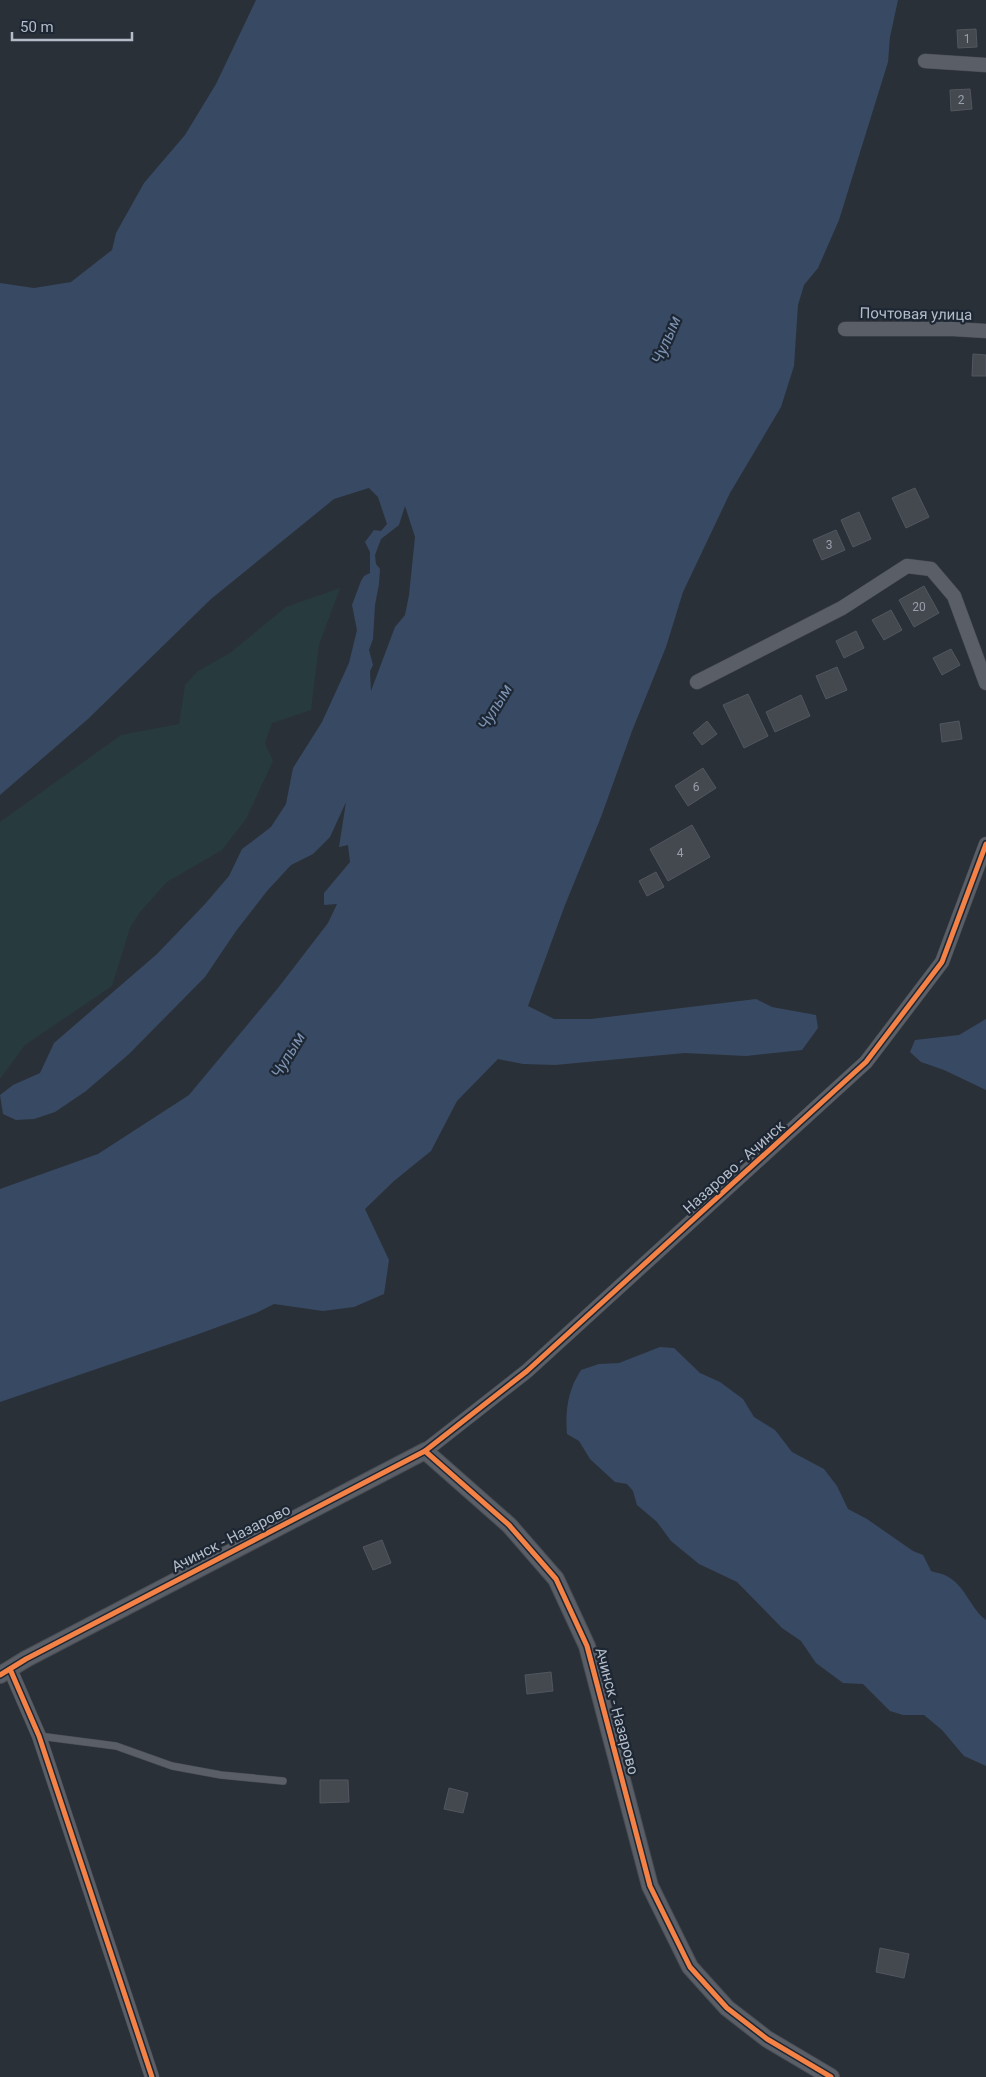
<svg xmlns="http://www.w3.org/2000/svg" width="986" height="2077" font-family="Roboto,sans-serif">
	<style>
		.green { fill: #273a3e }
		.water { fill: #384963; fill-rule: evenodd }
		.building { fill: #444950; stroke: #52575f }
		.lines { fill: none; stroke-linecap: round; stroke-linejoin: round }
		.service-casing { stroke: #484c53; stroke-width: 8 }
		.minor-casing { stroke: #484c53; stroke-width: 15 }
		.tertiary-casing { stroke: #484c53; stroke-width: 18 }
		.service { stroke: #5a5e66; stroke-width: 7 }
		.minor { stroke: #5a5e66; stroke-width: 14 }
		.tertiary { stroke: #5a5e66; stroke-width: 16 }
		.cycleway-casing { stroke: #1d2633; stroke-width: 8 }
		.cycleway { stroke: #f48246; stroke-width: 5 }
		.labels { text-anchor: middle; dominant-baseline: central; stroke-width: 4.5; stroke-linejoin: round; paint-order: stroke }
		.number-label { font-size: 12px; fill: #989fab }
		.street-label { font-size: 15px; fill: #b4bcc9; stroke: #1d2633 }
		.water-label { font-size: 16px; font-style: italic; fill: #7c92b1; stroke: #1d2633 }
	</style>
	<rect width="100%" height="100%" fill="#2a3038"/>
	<!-- green -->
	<polygon class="green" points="340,588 319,645 311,710 272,723 265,743 273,761 246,819 222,850 167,882 140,912 130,928 112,986 25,1045 0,1079 0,822 121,735 179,724 185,685 198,671 230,653 286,607"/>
	<!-- water -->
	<g class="water">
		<path d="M256 0H898L890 37 888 62 839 220 818 268 804 285 798 305 794 366 781 407 730 493 683 592 666 647 632 731 601 817 565 905 528 1006 554 1019H591L756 999 772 1007 816 1015 818 1028 802 1050 746 1056 685 1053 555 1065 523 1064 498 1059 457 1101 431 1151 394 1181 365 1209 389 1260 384 1294 354 1307 323 1311 274 1304 256 1313 196 1335 0 1402V1189L98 1154 189 1095 278 988 328 923 337 904 324 905V893L350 862 348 845 339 847 346 802 330 837 313 854 291 865 267 891 236 931 205 977 129 1054 86 1091 55 1112 34 1119 16 1120 3 1114 0 1095 13 1085 40 1073 54 1043 157 954 205 904 229 876 242 849 271 827 286 804 293 768 322 722 349 663 357 630 352 605 361 581 364 576 370 573V552L365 542 374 530 381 531 387 524 378 497 369 488 334 499 211 599 88 719 0 795V283L34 288 71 282 112 250 116 233 144 183 185 135 216 84ZM405 506 415 537 409 595 405 615 395 627 371 691 370 671 373 665 369 650 373 639 375 605 379 584 380 569 376 564 375 555 381 539 399 525Z"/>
		<polygon points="986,1019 986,1090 944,1070 921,1062 910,1052 915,1040 959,1035"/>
		<path d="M660 1347 674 1348 700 1373 720 1382 743 1399 754 1417 775 1430 792 1452 824 1469 837 1486 848 1509 867 1519 913 1551 923 1555 931 1571C937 1573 945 1574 950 1578 966 1588 971 1609 986 1620V1766L964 1756 942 1730 924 1715H903L890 1711 863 1684 843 1683 816 1663 801 1641 782 1628 737 1582 699 1564 671 1541 657 1522 637 1505 633 1491 627 1484 615 1482 590 1459 579 1441 567 1434C565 1410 568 1390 581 1370L599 1364 619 1363Z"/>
	</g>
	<!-- building -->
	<g class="building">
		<polygon points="976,29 977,47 958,48 957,30"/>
		<polygon points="970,89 972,109 951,111 950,90"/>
		<polygon points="973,354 986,355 986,376 972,376"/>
		<polygon points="915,488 929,517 906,528 892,498"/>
		<polygon points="859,512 871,539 853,547 841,520"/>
		<polygon points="836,530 845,550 822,560 813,540"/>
		<polygon points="924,586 939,613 914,627 899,600"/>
		<polygon points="891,610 902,630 884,640 872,620"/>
		<polygon points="856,631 864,648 844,658 836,641"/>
		<polygon points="951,649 960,665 942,675 933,658"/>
		<polygon points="837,667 847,690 826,699 816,676"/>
		<polygon points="748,694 768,736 744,748 723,705"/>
		<polygon points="801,695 810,716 775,732 766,712"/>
		<polygon points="707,721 717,734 702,745 693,733"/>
		<polygon points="959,721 962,739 942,742 940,724"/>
		<polygon points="703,768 716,788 688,806 675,786"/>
		<polygon points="692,825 710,857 668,881 650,849"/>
		<polygon points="656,872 664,887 647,896 639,881"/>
		<polygon points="382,1540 391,1563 373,1570 363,1547"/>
		<polygon points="551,1672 553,1691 527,1694 525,1675"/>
		<polygon points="320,1780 348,1780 349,1802 320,1803"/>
		<polygon points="449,1788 468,1793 463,1813 444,1809"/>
		<polygon points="880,1948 909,1954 904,1978 876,1972"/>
	</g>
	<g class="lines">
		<!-- service casing -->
		<g class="service-casing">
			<polyline id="service" points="39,1736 116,1746 172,1766 221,1775 283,1781"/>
		</g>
		<!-- minor casing -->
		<g class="minor-casing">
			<g id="minor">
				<polyline points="925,61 986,65"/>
				<polyline points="845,329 953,329 986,331"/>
				<polyline points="697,682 842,608 907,566 931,569 954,596 986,683"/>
				<polyline points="425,1451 527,1371 866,1062 942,962 986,844"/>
				<polyline points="10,1669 39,1736 152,2077"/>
			</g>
		</g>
		<!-- tertiary casing -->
		<g class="tertiary-casing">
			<polyline id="tertiary" points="0,1675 26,1659 425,1451 509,1525 556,1579 587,1646 650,1886 690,1967 727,2008 767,2039 831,2077"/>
		</g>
		<!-- service -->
		<use href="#service" class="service"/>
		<!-- minor -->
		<use href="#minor" class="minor"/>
		<!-- tertiary -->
		<use href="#tertiary" class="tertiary"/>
		<!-- cycleway casing -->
		<g class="cycleway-casing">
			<g id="cycleway">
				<polyline points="425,1451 527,1371 866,1062 942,962 986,844"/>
				<polyline points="10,1669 39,1736 152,2077"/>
				<polyline points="0,1675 26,1659 425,1451 509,1525 556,1579 587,1646 650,1886 690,1967 727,2008 767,2039 831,2077"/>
			</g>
		</g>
		<!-- cycleway -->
		<use href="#cycleway" class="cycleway"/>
	</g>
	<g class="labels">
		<!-- number labels -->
		<g class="number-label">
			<text x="967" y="39">1</text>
			<text x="961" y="100">2</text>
			<text x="829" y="545">3</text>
			<text x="919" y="607">20</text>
			<text x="696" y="787">6</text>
			<text x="680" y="853">4</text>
		</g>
		<!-- street labels -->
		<g class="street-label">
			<text transform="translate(916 314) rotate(1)">Почтовая улица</text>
			<text transform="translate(734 1167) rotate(-42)">Назарово - Ачинск</text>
			<text transform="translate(231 1538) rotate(-27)">Ачинск - Назарово</text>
			<text transform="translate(617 1711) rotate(75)">Ачинск - Назарово</text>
		</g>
		<!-- water labels -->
		<g class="water-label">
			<text transform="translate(666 340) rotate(-67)">Чулым</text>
			<text transform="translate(495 707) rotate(-59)">Чулым</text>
			<text transform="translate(288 1055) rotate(-59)">Чулым</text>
		</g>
	</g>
	<!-- scale -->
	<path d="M12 32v8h120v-8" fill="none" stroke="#b4bcc9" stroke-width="2.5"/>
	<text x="20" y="32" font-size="15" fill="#b4bcc9" stroke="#1d2633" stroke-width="4" paint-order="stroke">50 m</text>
</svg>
